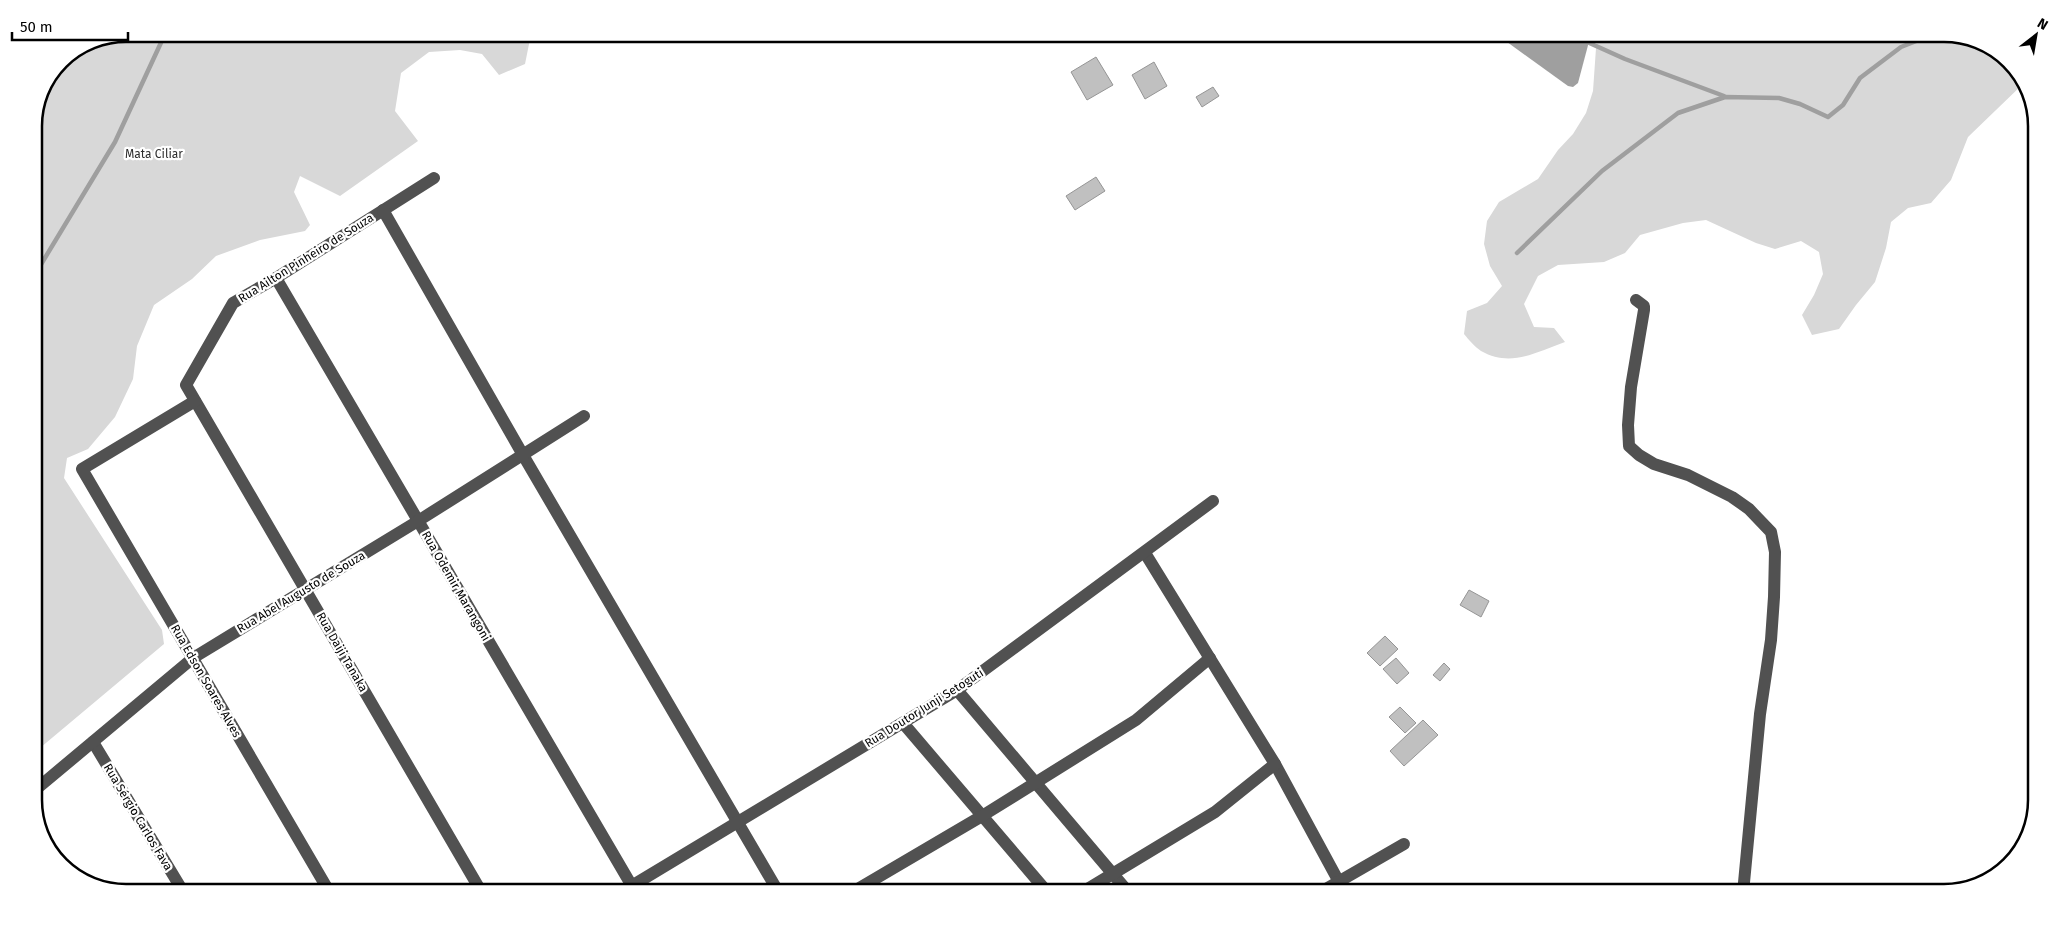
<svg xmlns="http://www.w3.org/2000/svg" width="2071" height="927" font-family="'Fira Sans',sans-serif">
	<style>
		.green { fill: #d8d8d8 }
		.water { fill: #9f9f9f }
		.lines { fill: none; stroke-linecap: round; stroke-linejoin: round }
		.stream { stroke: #9f9f9f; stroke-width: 4.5 }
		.building { fill: #c0c0c0; stroke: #959595 }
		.minor { stroke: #515151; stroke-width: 12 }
		.labels { text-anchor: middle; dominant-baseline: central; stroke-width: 4.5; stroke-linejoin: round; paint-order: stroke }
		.park-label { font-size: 12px; fill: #2f2f2f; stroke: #fff }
		.street-label { font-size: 12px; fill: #000; stroke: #fff }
		.rim { fill: none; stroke: #000; stroke-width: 2.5 }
	</style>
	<rect width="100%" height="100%" fill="#fff"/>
	<!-- green -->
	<g class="green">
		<polygon points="127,34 531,34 525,64 499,75 482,54 460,50 429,52 401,73 395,111 418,141 340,196 300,176 294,192 310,225 305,231 260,240 216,256 192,279 154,305 137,346 133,379 115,417 88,449 67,458 64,478 162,630 164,644 34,753 34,121 59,66 91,41"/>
		<path d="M1597 34H1944L1980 41 2021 75 2024 83 1968 137 1951 180 1931 203 1908 208 1891 222 1886 248 1875 282 1856 305 1839 329 1812 335 1802 315 1814 295 1823 274 1819 252 1801 241 1775 249 1756 243 1706 220 1683 223 1640 235 1625 253 1604 262 1558 265 1538 276 1524 304 1534 327 1554 328 1565 342C1536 352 1511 368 1481 351 1475 347 1469 340 1464 334L1467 311 1487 303 1502 286 1490 266 1484 244 1487 221 1499 202 1538 179 1558 150 1573 134 1586 113 1593 91Z"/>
	</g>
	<!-- water -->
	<polygon class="water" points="1496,34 1591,34 1578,83 1573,87 1568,86"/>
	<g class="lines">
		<!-- stream -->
		<g class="stream">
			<polyline points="1585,41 1625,59 1724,96"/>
			<polyline points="1517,253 1602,171 1678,113 1725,97 1779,98 1800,104 1828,117 1843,105 1860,78 1901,47 1934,34"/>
			<polyline points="34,276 115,142 165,34"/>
		</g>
	</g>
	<!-- building -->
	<g class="building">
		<polygon points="1096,57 1113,85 1087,100 1071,72"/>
		<polygon points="1154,62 1167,86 1145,99 1132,75"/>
		<polygon points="1213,87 1219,96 1202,107 1196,97"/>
		<polygon points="1096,177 1105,191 1075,210 1066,196"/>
		<polygon points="1469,590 1489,601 1481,617 1460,605"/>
		<polygon points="1385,636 1398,649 1380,666 1367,653"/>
		<polygon points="1396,658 1409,673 1397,684 1383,669"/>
		<polygon points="1444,663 1450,669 1440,681 1433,675"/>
		<polygon points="1400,707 1416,723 1405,733 1389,717"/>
		<polygon points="1423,720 1438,735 1404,766 1390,751"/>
	</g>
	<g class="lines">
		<!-- minor -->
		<g class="minor">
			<polyline points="434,178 276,278 233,303 186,385 482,893"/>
			<polyline points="383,210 523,455 779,893"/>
			<polyline points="276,278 636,893"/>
			<polyline points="1636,300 1644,306 1644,310 1631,387 1628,425 1629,446 1639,455 1654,464 1688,475 1732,497 1749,509 1771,532 1775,552 1774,597 1771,640 1760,714 1743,893"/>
			<polyline points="195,401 82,469 330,893"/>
			<polyline points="1145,553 1275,764 1345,893"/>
			<polyline points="957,690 1129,893"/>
			<polyline points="903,723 1048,893"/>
			<polyline points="93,742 184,893"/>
			<polyline points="34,791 193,658 418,521 584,416"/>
			<polyline points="620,893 957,690 1213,501"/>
			<polyline points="851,893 982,816 1136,720 1210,658"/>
			<polyline points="1081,893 1215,812 1275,764"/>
			<polyline points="1319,893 1404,844"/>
		</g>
	</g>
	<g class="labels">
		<!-- park labels -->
		<g class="park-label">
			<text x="154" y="154">Mata Ciliar</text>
		</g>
		<!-- street labels -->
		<g class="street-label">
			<text transform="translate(306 258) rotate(-32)">Rua Ailton Pinheiro de Souza</text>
			<text transform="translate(456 586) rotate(60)">Rua Odemir Marangoni</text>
			<text transform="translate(301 592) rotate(-31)">Rua Abel Augusto de Souza</text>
			<text transform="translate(342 652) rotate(60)">Rua Daiji Tanaka</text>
			<text transform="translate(206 681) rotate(60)">Rua Edson Soares Alves</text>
			<text transform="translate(924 708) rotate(-32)">Rua Doutor Junji Setoguti</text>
			<text transform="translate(138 817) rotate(59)">Rua Sérgio Carlos Fava</text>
		</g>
	</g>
	<!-- crop -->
	<path d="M0 0H2071V927H0ZM126 42H1944A84 84 0 0 1 2028 126V800A84 84 0 0 1 1944 884H126A84 84 0 0 1 42 800V126A84 84 0 0 1 126 42Z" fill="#fff" fill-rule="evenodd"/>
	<path class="rim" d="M126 42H1944A84 84 0 0 1 2028 126V800A84 84 0 0 1 1944 884H126A84 84 0 0 1 42 800V126A84 84 0 0 1 126 42Z"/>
	<!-- north arrow -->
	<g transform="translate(2036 35) rotate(31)" stroke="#ffffff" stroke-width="4" paint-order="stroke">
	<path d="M0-4L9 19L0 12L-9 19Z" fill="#000000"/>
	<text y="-8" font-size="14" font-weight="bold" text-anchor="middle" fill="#000000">N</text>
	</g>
	<!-- scale -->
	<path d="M12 32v8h116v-8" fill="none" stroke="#000000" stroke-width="2.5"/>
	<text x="20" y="32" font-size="15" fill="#000000" stroke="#ffffff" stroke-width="4" paint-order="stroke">50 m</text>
</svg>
